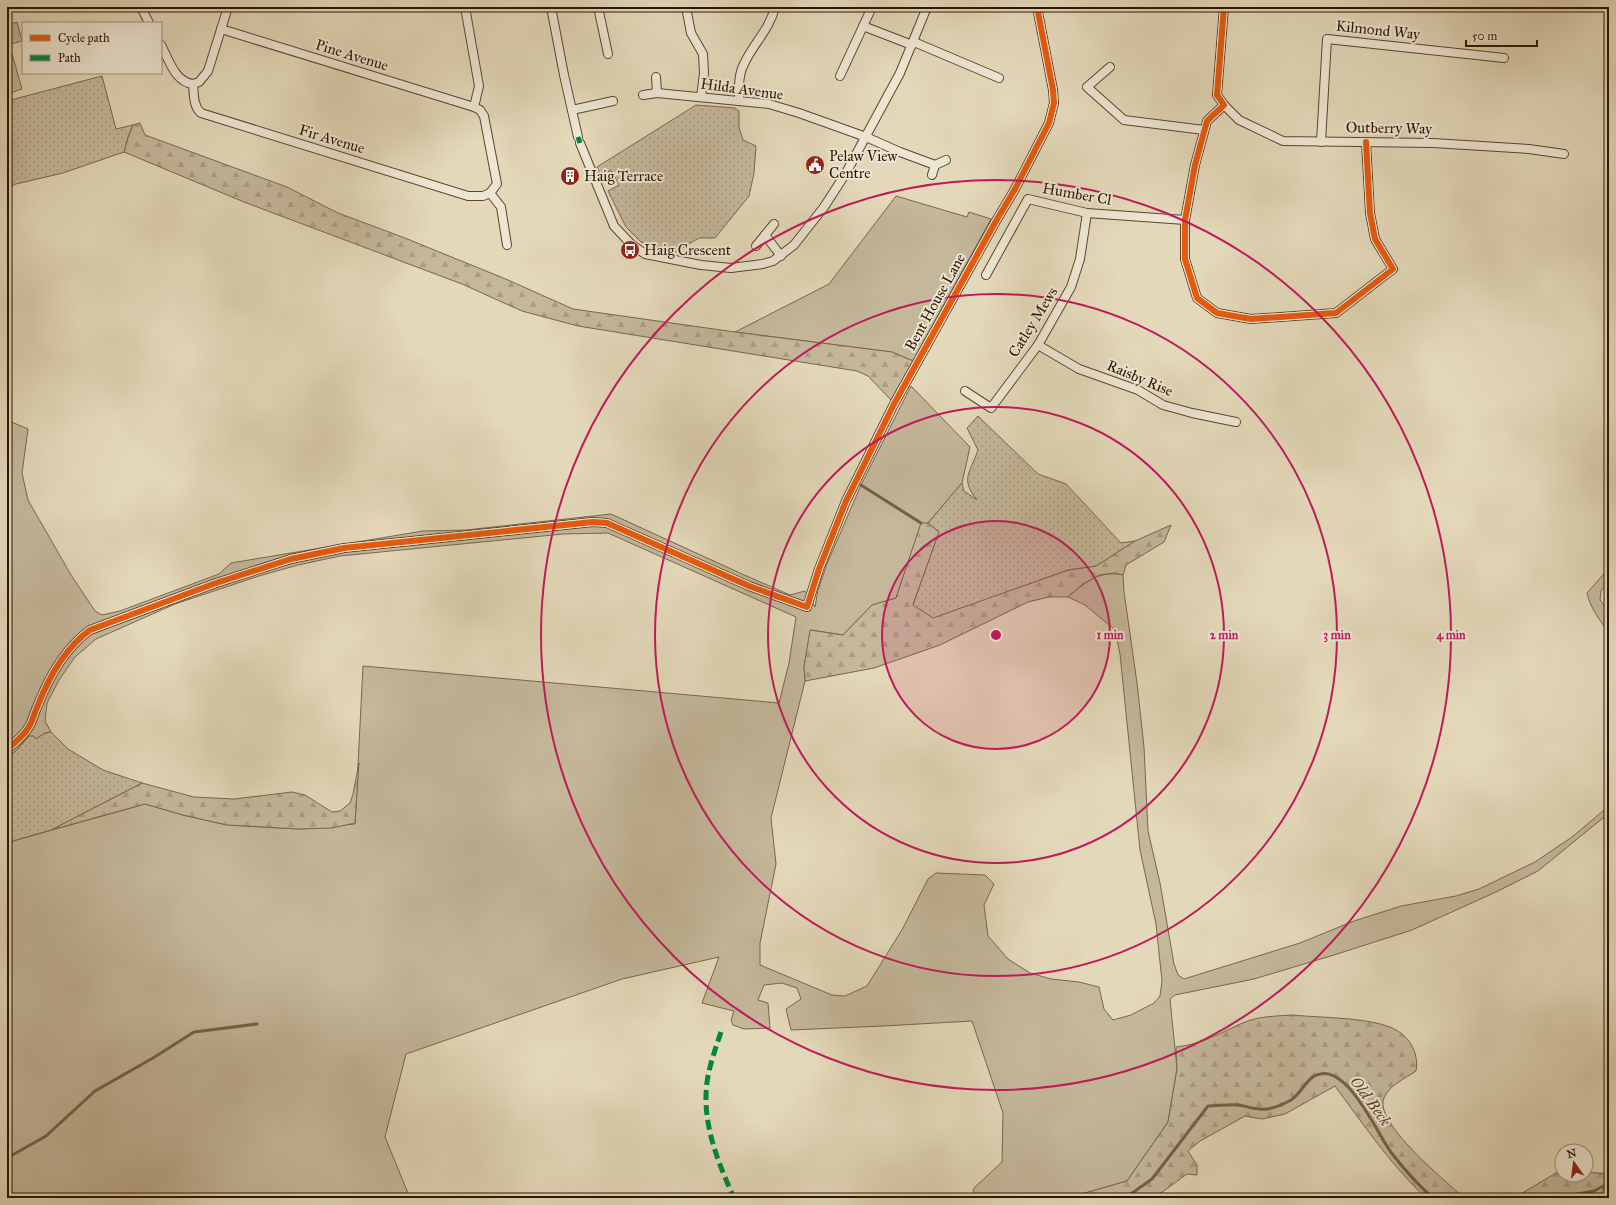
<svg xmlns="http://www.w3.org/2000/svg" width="1616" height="1205" font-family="'IM FELL Great Primer',serif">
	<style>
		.grass { fill: #c4b79a; stroke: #78664d }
		.forest { fill: url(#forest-firs); stroke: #78664d }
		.park { fill: url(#park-dots); stroke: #78664d }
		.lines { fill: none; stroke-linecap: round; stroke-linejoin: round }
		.stream { stroke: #756149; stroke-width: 3 }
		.street-casing { stroke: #5a452e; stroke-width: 10 }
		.street { stroke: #ede6d2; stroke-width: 8 }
		.quiet { stroke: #00873e; stroke-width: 5; stroke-dasharray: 10 5; stroke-linecap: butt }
		.cycleway-casing { stroke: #ede6d2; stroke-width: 8 }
		.cycleway { stroke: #e8590c; stroke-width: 6 }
		.ring { fill: none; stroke: #c2185b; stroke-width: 2 }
		.labels { text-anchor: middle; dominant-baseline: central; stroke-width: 4; stroke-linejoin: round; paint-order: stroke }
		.street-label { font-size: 15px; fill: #2c1400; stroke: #ede6d2 }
		.poi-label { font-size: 15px; fill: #2c1400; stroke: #ede6d2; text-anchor: start }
		.water-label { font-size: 16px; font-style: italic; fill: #5c4831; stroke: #ede6d2 }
		.centre { fill: #c2185b; stroke: #ede6d2; stroke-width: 2 }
		.ring-label { font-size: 12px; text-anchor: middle; font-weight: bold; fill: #c2185b; stroke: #ede6d2; stroke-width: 4; stroke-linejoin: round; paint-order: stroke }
	</style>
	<defs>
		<pattern id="forest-firs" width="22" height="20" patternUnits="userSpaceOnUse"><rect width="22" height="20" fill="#c4b79a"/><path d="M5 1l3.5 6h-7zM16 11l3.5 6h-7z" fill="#a99c83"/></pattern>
		<pattern id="park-dots" width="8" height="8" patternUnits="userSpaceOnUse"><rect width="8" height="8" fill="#c4b79a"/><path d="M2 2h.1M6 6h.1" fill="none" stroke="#a99c83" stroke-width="1.8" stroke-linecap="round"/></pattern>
	</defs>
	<rect width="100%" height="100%" fill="#e3d8b9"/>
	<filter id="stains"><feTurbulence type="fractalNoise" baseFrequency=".005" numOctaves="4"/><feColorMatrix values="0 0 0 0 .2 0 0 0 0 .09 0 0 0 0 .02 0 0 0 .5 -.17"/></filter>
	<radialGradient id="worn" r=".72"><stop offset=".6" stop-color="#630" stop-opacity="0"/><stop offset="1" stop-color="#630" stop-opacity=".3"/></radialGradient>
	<!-- grass -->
	<g class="grass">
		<polygon points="12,54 22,89 7,94 7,56"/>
		<polygon points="896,196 967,217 969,212 991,219 913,361 892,352 735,332 829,284"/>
		<path d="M911 386 970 447 962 483 928 523 921 524 896 598 872 605 843 635 811 630 804 667 805 681 771 818 776 864 760 943V965L832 995 845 996 867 986 903 928 928 879 936 873 985 875 994 884 984 905 988 936 1008 959 1030 973 1051 979 1079 982 1099 987 1104 1009 1113 1020 1131 1015 1154 1003 1160 996 1162 981 1156 924 1140 850 1120 654 1115 630 1085 605 1068 597C1086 582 1099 570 1123 575L1124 592 1137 683 1144 747 1148 831 1160 883 1174 964 1178 975 1184 979 1300 943 1354 921 1401 906 1456 896 1479 889 1535 862 1572 837 1609 806V813L1538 871 1496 892 1412 930 1334 955 1254 979 1175 995 1170 999 1177 1069 1168 1122 1127 1181 1071 1197 972 1198 974 1188 1002 1162 1003 1113 972 1021 883 1026 791 1030 786 1009 801 999 797 988 782 983 764 985 758 1000 768 1003 770 1028 744 1029 733 1025 731 1020 734 1011 702 1003 719 957 622 979 406 1054 385 1137 410 1198H7V847L13 841 145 804 183 815 227 825 299 829 355 824 363 666 779 703 789 663 796 617 608 533 563 534 340 556 298 565 259 576 175 604 96 639 75 657 59 680 47 703 45 721 51 732 45 733 36 739H25L18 749 12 754V757L7 758V420L28 429 22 473 28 500 71 575 95 611 102 615 120 611 219 574 231 563 423 531 466 530 611 514 742 574 790 595 805 591 815 607 818 590 827 564 861 485Z"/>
		<path d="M1609 568V581L1601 591 1600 600 1609 612V633C1600 620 1590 608 1587 593Z"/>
	</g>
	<!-- forest -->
	<g class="forest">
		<polygon points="140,123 145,135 287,187 338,213 405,238 508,280 573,309 735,332 892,352 913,361 891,400 868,376 857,371 578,326 522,311 462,284 244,202 124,152 128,137 133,125"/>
		<polygon points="921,523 928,523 939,532 913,605 1017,588 1068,570 1096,566 1135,541 1171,525 1164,542 1126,565 1123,575 1115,573 1099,575 1083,584 1068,597 1049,597 1028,602 940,645 874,668 805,681 804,667 810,630 843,635 872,605 896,598"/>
		<polygon points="359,763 355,823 332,828 299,829 227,825 183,815 145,804 51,830 142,783 194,797 234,799 292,792 305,795 332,812 340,811 350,803 353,794"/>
		<path d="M1293 1015C1321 1018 1373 1017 1396 1030 1411 1038 1419 1055 1416 1071 1406 1078 1389 1085 1384 1098 1373 1122 1447 1182 1464 1198H1426C1390 1164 1364 1125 1335 1086L1285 1114 1262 1119 1245 1116 1200 1141 1188 1151 1197 1165V1175L1187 1174 1154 1198H1060L1071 1197 1127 1181 1168 1122 1177 1069 1176 1047C1204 1044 1219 1033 1245 1022 1260 1016 1278 1016 1293 1015Z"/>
		<polygon points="1561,1170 1562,1170 1562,1175 1586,1175 1586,1172 1609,1174 1609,1186 1603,1189 1600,1198 1514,1198"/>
	</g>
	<!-- park -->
	<g class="park">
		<polygon points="17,22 22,41 7,45 7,25"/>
		<polygon points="102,76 116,129 133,125 128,137 124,152 63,173 16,184 7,188 7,101"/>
		<polygon points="696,105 735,108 739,111 739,127 743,140 756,146 754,173 749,196 715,238 699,238 675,252 641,242 626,227 608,191 619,185 612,171 600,173 597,167"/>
		<path d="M978 416 1038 474 1066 484 1121 543 1135 541 1096 566 1068 570 933 618 913 605 939 532 928 523 962 483 964 491 977 500C960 479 970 473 978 450L967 428Z"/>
		<polygon points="51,732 68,749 103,770 142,783 51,830 13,841 7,847 7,758 12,757 12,754 18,749 29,736 34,736 36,739 45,733"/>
	</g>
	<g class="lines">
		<!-- stream -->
		<g class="stream">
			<polyline points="861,485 921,523"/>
			<polyline points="7,1158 46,1136 95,1091 153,1058 194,1032 257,1024"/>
			<path d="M1125 1198 1152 1179 1208 1106C1218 1106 1229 1104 1239 1105 1246 1106 1253 1109 1260 1109 1270 1110 1282 1105 1291 1100 1302 1093 1307 1076 1320 1074 1349 1068 1376 1131 1390 1151 1403 1168 1417 1184 1433 1198"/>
			<polyline points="1556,1198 1594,1191 1609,1183"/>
		</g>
		<!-- street casing -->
		<g class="street-casing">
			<g id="street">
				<polyline points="141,7 149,23"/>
				<polyline points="465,7 479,86 474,107 480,110 484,116 497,184 490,193 501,207 507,245"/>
				<polyline points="551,7 564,75 578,137"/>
				<polyline points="598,7 608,54"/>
				<polyline points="686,7 691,33 703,54 704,73 701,97"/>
				<polyline points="1224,7 1217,95 1224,105 1207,121 1195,165 1185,220 1185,259 1197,298 1217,313 1251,319 1336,313 1393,269 1375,239 1370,213 1366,142"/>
				<polyline points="863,26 912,45"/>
				<polyline points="221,29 474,107"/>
				<polyline points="914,42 999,78"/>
				<path d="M161 45C169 60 175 82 193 84 194 94 193 106 201 113L468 196H483L490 193"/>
				<polyline points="1110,67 1087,87 1124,120 1204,130"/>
				<polyline points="840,76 872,7"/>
				<polyline points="656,77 657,93"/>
				<polyline points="193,84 199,82 208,71 228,7"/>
				<polyline points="643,95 657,93 769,104 799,113 866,137 900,152 935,165 932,175"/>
				<path d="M739 101C739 89 738 75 744 64 753 44 770 29 775 7"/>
				<polyline points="1224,105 1239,120 1283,141 1433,143 1529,149 1564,154"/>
				<polyline points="572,110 613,101"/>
				<polyline points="1321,142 1327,39 1504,58"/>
				<polyline points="580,143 614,226 631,244 645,254 701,265 731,268 763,264 773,261 794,245 824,207 846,173 900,73 927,7"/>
				<polyline points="935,165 946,160"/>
				<polyline points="765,235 781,256"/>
				<polyline points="756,246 774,224"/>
				<polyline points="986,275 1028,199 1087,213 1185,220"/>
				<polyline points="1038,345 1079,369 1138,390 1163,405 1192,413 1236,422"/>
				<polyline points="965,391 991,408 1038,345 1071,287 1080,259 1087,213"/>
				<path d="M7 749C15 743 25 734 30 725 33 719 35 711 38 705 49 677 65 648 90 630L216 583 291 559 344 548 593 522 607 523 749 586 807 607 819 569 846 501 894 404 996 221 1015 189 1049 123 1054 103 1053 90 1037 7"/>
			</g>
		</g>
		<!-- street -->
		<use href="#street" class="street"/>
		<!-- quiet -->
		<g class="quiet">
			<polyline points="578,137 580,143"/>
			<path d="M721 1032C716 1047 711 1061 708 1076 700 1119 717 1160 734 1198"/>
		</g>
		<!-- cycleway casing -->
		<g class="cycleway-casing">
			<g id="cycleway">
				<polyline points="1224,7 1217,95 1224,105 1207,121 1195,165 1185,220 1185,259 1197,298 1217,313 1251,319 1336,313 1393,269 1375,239 1370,213 1366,142"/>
				<path d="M7 749C15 743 25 734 30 725 33 719 35 711 38 705 49 677 65 648 90 630L216 583 291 559 344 548 593 522 607 523 749 586 807 607 819 569 846 501 894 404 996 221 1015 189 1049 123 1054 103 1053 90 1037 7"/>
			</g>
		</g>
		<!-- cycleway -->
		<use href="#cycleway" class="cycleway"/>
	</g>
	<!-- distance rings -->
	<circle cx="996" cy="635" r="114" fill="#c2185b" fill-opacity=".12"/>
	<g class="ring">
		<circle cx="996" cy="635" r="114"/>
		<circle cx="996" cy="635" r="228"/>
		<circle cx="996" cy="635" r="341"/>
		<circle cx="996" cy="635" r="455"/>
	</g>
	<!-- icons -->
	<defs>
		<g id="civic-disc" transform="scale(1)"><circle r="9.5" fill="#8f2418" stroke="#ede6d2"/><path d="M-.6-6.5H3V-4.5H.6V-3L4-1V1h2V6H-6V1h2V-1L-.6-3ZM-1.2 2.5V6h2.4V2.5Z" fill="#fff"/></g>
		<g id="building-disc" transform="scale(1)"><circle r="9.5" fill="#8f2418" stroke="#ede6d2"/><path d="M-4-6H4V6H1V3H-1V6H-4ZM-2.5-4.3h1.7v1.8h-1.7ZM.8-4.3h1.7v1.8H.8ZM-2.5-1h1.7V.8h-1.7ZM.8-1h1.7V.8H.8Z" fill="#fff"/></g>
		<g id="bus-disc" transform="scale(1)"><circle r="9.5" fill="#8f2418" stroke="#ede6d2"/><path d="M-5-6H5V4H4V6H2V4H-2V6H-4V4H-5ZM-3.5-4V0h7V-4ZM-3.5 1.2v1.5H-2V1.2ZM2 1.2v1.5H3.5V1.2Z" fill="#fff"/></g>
	</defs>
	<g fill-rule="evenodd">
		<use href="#civic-disc" x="815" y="165"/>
		<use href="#building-disc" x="570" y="176"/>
		<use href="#bus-disc" x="630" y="250"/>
	</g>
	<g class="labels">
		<!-- street labels -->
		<g class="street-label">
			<text transform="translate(1378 30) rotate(6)">Kilmond Way</text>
			<text transform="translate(352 55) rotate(17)">Pine Avenue</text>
			<text transform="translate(742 89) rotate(8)">Hilda Avenue</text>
			<text transform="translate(1389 128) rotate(1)">Outberry Way</text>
			<text transform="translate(332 139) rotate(17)">Fir Avenue</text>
			<text transform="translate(1077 194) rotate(10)">Humber Cl</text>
			<text transform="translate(935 302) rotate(-61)">Bent House Lane</text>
			<text transform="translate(1033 322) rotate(-58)">Catley Mews</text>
			<text transform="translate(1140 378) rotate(23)">Raisby Rise</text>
		</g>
		<!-- poi labels -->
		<g class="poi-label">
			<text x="829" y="156">Pelaw View<tspan x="829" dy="17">Centre</tspan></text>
			<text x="584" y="176">Haig Terrace</text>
			<text x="644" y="250">Haig Crescent</text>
		</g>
		<!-- water labels -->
		<g class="water-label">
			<text transform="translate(1371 1101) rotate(54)">Old Beck</text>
		</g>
	</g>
	<circle cx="996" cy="635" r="6" class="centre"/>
	<g class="ring-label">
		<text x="1110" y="639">1 min</text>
		<text x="1224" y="639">2 min</text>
		<text x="1337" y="639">3 min</text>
		<text x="1451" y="639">4 min</text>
	</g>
	<!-- margin -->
	<rect width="1616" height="1205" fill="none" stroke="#e3d8b9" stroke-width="24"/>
	<rect x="8" y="8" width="1600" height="1189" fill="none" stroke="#2c1400" stroke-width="2"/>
	<rect x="12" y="12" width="1592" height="1181" fill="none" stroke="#2c1400"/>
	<!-- legend -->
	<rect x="22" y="22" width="140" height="52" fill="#ede6d2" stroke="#a0927e"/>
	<rect x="30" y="35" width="20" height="6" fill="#e8590c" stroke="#a0927e"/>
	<text x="58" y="42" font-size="12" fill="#2c1400">Cycle path</text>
	<rect x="30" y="55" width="20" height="6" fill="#00873e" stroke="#a0927e"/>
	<text x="58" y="62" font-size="12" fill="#2c1400">Path</text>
	<!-- north arrow -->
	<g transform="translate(1574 1163) rotate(346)"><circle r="19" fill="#ede6d2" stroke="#a0927e"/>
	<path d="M0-3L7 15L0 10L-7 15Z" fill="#8f2418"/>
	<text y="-6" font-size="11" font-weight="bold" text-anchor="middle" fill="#2c1400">N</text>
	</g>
	<!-- scale -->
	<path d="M1466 40v6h71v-6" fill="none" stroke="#2c1400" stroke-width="2"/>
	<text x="1472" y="40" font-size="12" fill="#2c1400" stroke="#ede6d2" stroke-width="3" paint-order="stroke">50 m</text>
	<rect width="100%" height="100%" filter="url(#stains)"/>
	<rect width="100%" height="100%" fill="url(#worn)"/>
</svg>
